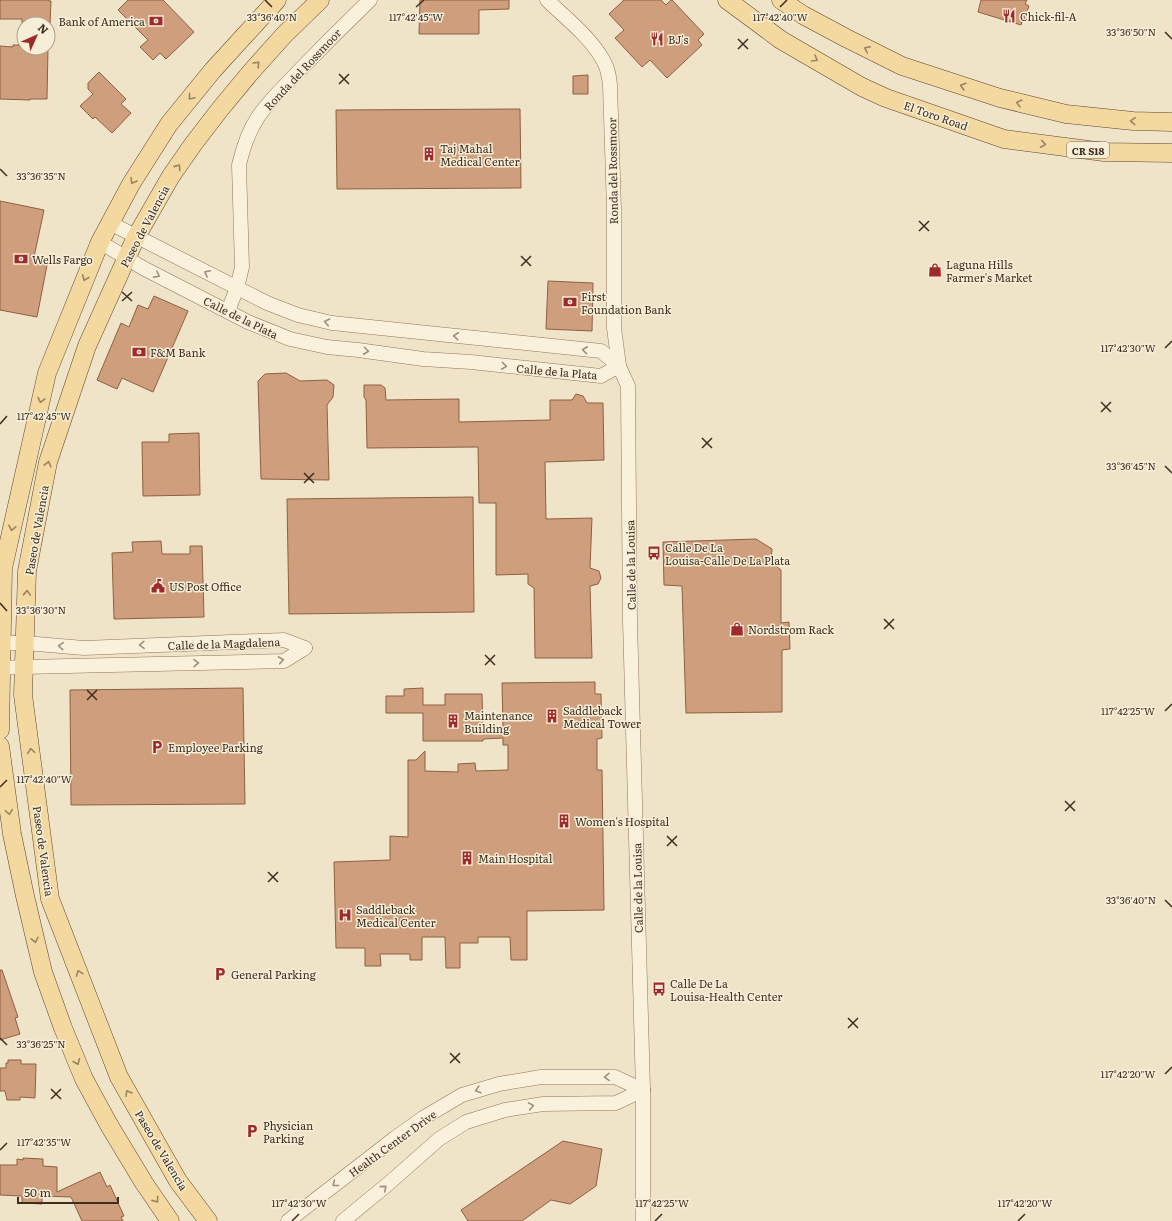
<svg xmlns="http://www.w3.org/2000/svg" width="1172" height="1221" font-family="Literata,serif">
	<style>
		.building { fill: #cf9f7d; stroke: #8d5f41 }
		.lines { fill: none; stroke-linecap: round; stroke-linejoin: round }
		.minor-casing { stroke: #8d765c; stroke-width: 15 }
		.major-casing { stroke: #5b4430; stroke-width: 19 }
		.minor { stroke: #faf1dc; stroke-width: 14 }
		.major { stroke: #f3d9a0; stroke-width: 18 }
		.oneway { stroke: #988460 }
		.oneway2 { stroke: #9c907e }
		.ticks { fill: none; stroke: #3d2e20; stroke-width: 1.5 }
		.labels { text-anchor: middle; dominant-baseline: central; stroke-width: 3; stroke-linejoin: round; paint-order: stroke }
		.shield { fill: #f7eed8; stroke: #756857; stroke-width: 1 }
		.shield-label { font-size: 10px; font-weight: bold; fill: #3d2e20 }
		.poi-label { font-size: 11px; fill: #3d2e20; stroke: #f7eed8; text-anchor: start }
		.street-label { font-size: 11px; fill: #3d2e20; stroke: #f7eed8 }
		.ticks-label { font-size: 10px; text-anchor: middle; fill: #3d2e20; stroke: #f7eed8; stroke-width: 3; stroke-linejoin: round; paint-order: stroke }
	</style>
	<rect width="100%" height="100%" fill="#f0e4c8"/>
	<!-- building -->
	<g class="building">
		<polygon points="0,0 49,0 49,1 51,1 50,24 22,24 22,19 0,19"/>
		<polygon points="128,0 163,0 194,32 166,59 160,53 153,60 140,47 148,40 118,10"/>
		<polygon points="420,0 509,0 509,9 479,10 479,34 419,34"/>
		<polygon points="624,0 661,0 666,5 671,0 672,0 704,34 698,40 702,45 667,78 650,60 642,67 615,38 624,30 609,14"/>
		<polygon points="981,0 1027,0 1025,4 1029,6 1024,20 1023,19 1021,25 978,12"/>
		<polygon points="13,45 24,45 24,48 48,48 47,99 30,99 30,100 0,99 0,46 13,47"/>
		<polygon points="99,72 126,99 121,104 131,113 112,133 95,117 93,119 80,106 93,94 88,89 88,83"/>
		<polygon points="588,75 588,94 573,94 573,76"/>
		<polygon points="520,109 521,188 337,189 336,110"/>
		<polygon points="0,201 44,210 34,257 48,260 37,317 0,310"/>
		<polygon points="548,281 593,283 592,331 546,329"/>
		<polygon points="154,296 188,311 153,392 122,378 117,389 97,380 121,323 129,327 138,305 148,309"/>
		<polygon points="286,373 300,381 327,380 334,385 333,397 327,405 329,480 261,479 258,381 265,374"/>
		<polygon points="364,385 381,385 385,388 386,400 459,399 459,422 550,420 550,400 572,400 576,394 583,396 587,403 603,403 604,460 545,462 546,519 592,518 590,568 599,571 601,578 598,584 590,586 592,658 535,658 534,588 528,584 528,574 496,575 496,503 479,503 478,447 367,448 366,400 364,397"/>
		<polygon points="199,433 200,495 143,496 142,442 169,442 169,434"/>
		<polygon points="473,497 474,612 289,614 287,499"/>
		<polygon points="756,539 772,549 771,562 781,570 781,623 789,622 790,649 782,650 782,712 686,713 682,586 664,585 663,542"/>
		<polygon points="161,541 162,554 190,554 190,546 202,546 204,617 114,619 112,553 133,552 132,542"/>
		<polygon points="595,682 595,694 601,694 602,738 597,739 597,770 602,770 604,910 527,911 527,960 511,960 510,937 478,937 478,943 460,943 460,968 446,968 445,937 422,937 422,960 410,960 410,954 380,954 381,966 365,966 365,948 336,948 334,862 390,860 390,836 408,837 408,760 416,760 425,751 425,771 458,772 458,764 475,763 476,771 508,770 508,745 503,745 503,738 483,739 483,741 423,741 423,713 386,713 386,696 404,696 404,689 423,688 423,705 445,705 445,694 482,694 483,729 503,728 502,683"/>
		<polygon points="243,688 245,804 71,805 70,690"/>
		<polygon points="0,970 2,970 18,1017 15,1018 20,1034 0,1040"/>
		<polygon points="8,1060 21,1060 21,1064 36,1064 35,1098 20,1097 20,1100 7,1100 5,1091 0,1091 0,1068 6,1068 6,1063 8,1063"/>
		<polygon points="563,1141 602,1149 596,1186 570,1204 551,1200 522,1221 468,1221 461,1210"/>
		<polygon points="23,1158 43,1159 43,1166 57,1167 57,1192 100,1172 107,1187 110,1185 124,1216 121,1217 123,1221 82,1221 71,1197 42,1196 42,1204 22,1203 22,1196 0,1195 0,1165 17,1165 17,1159 23,1160"/>
	</g>
	<g class="lines">
		<!-- minor casing -->
		<g class="minor-casing">
			<g id="minor">
				<path d="M547 0C567 19 590 37 603 60 608 68 609 76 610 85L614 209V328L619 366 628 386V391L630 621 643 1090V1221"/>
				<polyline points="110,223 267,303 298,315 332,323 601,351 619,366"/>
				<polyline points="100,242 143,268 248,322 290,339 327,347 358,350 423,359 471,362 601,376 619,366"/>
				<path d="M228 311 237 288 242 267 239 165C243 148 248 132 258 117 268 102 282 89 294 76 319 50 344 25 370 0"/>
				<polyline points="2,643 25,643 84,648 284,640 305,648"/>
				<polyline points="1,668 24,667 284,661 305,648"/>
				<polyline points="288,1221 395,1138 423,1118 462,1095 499,1084 541,1077 615,1077 643,1090"/>
				<polyline points="343,1221 388,1184 439,1139 466,1122 505,1110 543,1104 616,1103 643,1090"/>
			</g>
		</g>
		<!-- major casing -->
		<g class="major-casing">
			<g id="major">
				<polyline points="727,0 781,40 862,87 886,98 1004,139 1104,152 1172,153"/>
				<polyline points="781,0 803,15 846,38 902,66 1000,98 1066,114 1133,121 1172,122"/>
				<polyline points="0,730 3,568 47,373 100,242 131,184 169,124 213,70 277,0"/>
				<polyline points="0,746 12,834 25,896 43,972 63,1028 84,1079 109,1125 144,1183 170,1221"/>
				<polyline points="208,1221 178,1181 119,1077 50,899 23,695 27,571 48,462 87,346 136,237 171,176 194,143 221,108 250,73 284,35 320,0"/>
			</g>
		</g>
		<!-- minor -->
		<use href="#minor" class="minor"/>
		<!-- major -->
		<use href="#major" class="major"/>
	</g>
	<!-- one-way arrows -->
	<defs><path id="oneway-chevron" d="M-2-3.5L2.5 0L-2 3.5" fill="none" stroke-width="1.6" stroke-linecap="round" stroke-linejoin="round"/></defs>
	<g class="oneway">
		<use href="#oneway-chevron" transform="translate(867 49) rotate(-154)"/>
		<use href="#oneway-chevron" transform="translate(815 59) rotate(30)"/>
		<use href="#oneway-chevron" transform="translate(257 64) rotate(-47)"/>
		<use href="#oneway-chevron" transform="translate(963 86) rotate(-162)"/>
		<use href="#oneway-chevron" transform="translate(191 97) rotate(130)"/>
		<use href="#oneway-chevron" transform="translate(1019 103) rotate(-166)"/>
		<use href="#oneway-chevron" transform="translate(1133 121) rotate(-176)"/>
		<use href="#oneway-chevron" transform="translate(1043 144) rotate(8)"/>
		<use href="#oneway-chevron" transform="translate(178 167) rotate(-55)"/>
		<use href="#oneway-chevron" transform="translate(133 181) rotate(121)"/>
		<use href="#oneway-chevron" transform="translate(85 278) rotate(113)"/>
		<use href="#oneway-chevron" transform="translate(41 400) rotate(103)"/>
		<use href="#oneway-chevron" transform="translate(48 464) rotate(-76)"/>
		<use href="#oneway-chevron" transform="translate(12 528) rotate(102)"/>
		<use href="#oneway-chevron" transform="translate(27 593) rotate(-88)"/>
		<use href="#oneway-chevron" transform="translate(31 751) rotate(-98)"/>
		<use href="#oneway-chevron" transform="translate(9 812) rotate(82)"/>
		<use href="#oneway-chevron" transform="translate(35 940) rotate(77)"/>
		<use href="#oneway-chevron" transform="translate(79 973) rotate(-111)"/>
		<use href="#oneway-chevron" transform="translate(77 1062) rotate(67)"/>
		<use href="#oneway-chevron" transform="translate(128 1093) rotate(-120)"/>
		<use href="#oneway-chevron" transform="translate(156 1200) rotate(55)"/>
	</g>
	<g class="oneway2">
		<use href="#oneway-chevron" transform="translate(207 273) rotate(-153)"/>
		<use href="#oneway-chevron" transform="translate(157 275) rotate(28)"/>
		<use href="#oneway-chevron" transform="translate(327 322) rotate(-168)"/>
		<use href="#oneway-chevron" transform="translate(456 336) rotate(-174)"/>
		<use href="#oneway-chevron" transform="translate(585 350) rotate(-174)"/>
		<use href="#oneway-chevron" transform="translate(366 351) rotate(7)"/>
		<use href="#oneway-chevron" transform="translate(504 366) rotate(6)"/>
		<use href="#oneway-chevron" transform="translate(142 645) rotate(178)"/>
		<use href="#oneway-chevron" transform="translate(61 646) rotate(-175)"/>
		<use href="#oneway-chevron" transform="translate(281 660) rotate(-11)"/>
		<use href="#oneway-chevron" transform="translate(196 663) rotate(-1)"/>
		<use href="#oneway-chevron" transform="translate(607 1077) rotate(179)"/>
		<use href="#oneway-chevron" transform="translate(478 1090) rotate(163)"/>
		<use href="#oneway-chevron" transform="translate(531 1106) rotate(-10)"/>
		<use href="#oneway-chevron" transform="translate(335 1184) rotate(142)"/>
		<use href="#oneway-chevron" transform="translate(384 1188) rotate(-40)"/>
	</g>
	<!-- ticks -->
	<path class="ticks" d="M265 0 272 7M416 7 424 0M780 7 787 0M1165 32 1172 39M738 39 748 49M738 49 748 39M339 74 349 84M339 84 349 74M0 169 7 176M919 221 929 231M919 231 929 221M521 256 531 266M521 266 531 256M122 292 132 301M122 301 132 292M1165 348 1172 341M1101 402 1111 412M1101 412 1111 402M0 424 7 416M702 438 712 448M702 448 712 438M1165 466 1172 473M304 473 314 483M304 483 314 473M0 603 7 611M884 619 894 629M884 629 894 619M485 655 495 665M485 665 495 655M87 690 97 700M87 700 97 690M1165 711 1172 704M0 787 7 780M1065 801 1075 811M1065 811 1075 801M667 836 677 846M667 846 677 836M268 872 278 882M268 882 278 872M1165 900 1172 907M848 1018 858 1028M848 1028 858 1018M0 1038 7 1045M450 1053 460 1063M450 1063 460 1053M1165 1074 1172 1067M51 1089 61 1099M51 1099 61 1089M0 1150 7 1143M292 1221 299 1214M655 1221 662 1214M1018 1221 1025 1214"/>
	<!-- icons -->
	<defs>
		<g id="restaurant-bare" transform="scale(1.08)"><path d="M-5-6h1v4h1v-4h1v4h1v-4h1v5L-1.5 .5V6h-2V.5L-5-1ZM5-6V6H3V1.5H1.5Q1.5-4 5-6Z" fill="#9e2a2b" stroke="#f7eed8" stroke-width="2.5" paint-order="stroke"/></g>
		<g id="bank-bare" transform="scale(1.08)"><path d="M-6-4H6V4H-6ZM0-2.3a2.3 2.3 0 1 0 0 4.6a2.3 2.3 0 1 0 0-4.6Z" fill="#9e2a2b" stroke="#f7eed8" stroke-width="2.5" paint-order="stroke"/></g>
		<g id="building-bare" transform="scale(1.08)"><path d="M-4-6H4V6H1V3H-1V6H-4ZM-2.5-4.3h1.7v1.8h-1.7ZM.8-4.3h1.7v1.8H.8ZM-2.5-1h1.7V.8h-1.7ZM.8-1h1.7V.8H.8Z" fill="#9e2a2b" stroke="#f7eed8" stroke-width="2.5" paint-order="stroke"/></g>
		<g id="shop-bare" transform="scale(1.08)"><path d="M-5-2.5h2.3a2.7 3.5 0 0 1 5.4 0H5L5.5 6h-11ZM-1.5-2.5h3a1.5 2.3 0 0 0-3 0Z" fill="#9e2a2b" stroke="#f7eed8" stroke-width="2.5" paint-order="stroke"/></g>
		<g id="bus-bare" transform="scale(1.08)"><path d="M-5-6H5V4H4V6H2V4H-2V6H-4V4H-5ZM-3.5-4V0h7V-4ZM-3.5 1.2v1.5H-2V1.2ZM2 1.2v1.5H3.5V1.2Z" fill="#9e2a2b" stroke="#f7eed8" stroke-width="2.5" paint-order="stroke"/></g>
		<g id="civic-bare" transform="scale(1.08)"><path d="M-.6-6.5H3V-4.5H.6V-3L4-1V1h2V6H-6V1h2V-1L-.6-3ZM-1.2 2.5V6h2.4V2.5Z" fill="#9e2a2b" stroke="#f7eed8" stroke-width="2.5" paint-order="stroke"/></g>
		<g id="parking-bare" transform="scale(1.08)"><path d="M-3.5-5.5H1a3.5 3.5 0 0 1 0 7H-1V5.5H-3.5ZM-1-3.4V-.6H.8a1.4 1.4 0 0 0 0-2.8Z" fill="#9e2a2b" stroke="#f7eed8" stroke-width="2.5" paint-order="stroke"/></g>
		<g id="hospital-bare" transform="scale(1.08)"><path d="M-5-5h3v3.5h4V-5h3V5h-3V1.5h-4V5h-3Z" fill="#9e2a2b" stroke="#f7eed8" stroke-width="2.5" paint-order="stroke"/></g>
	</defs>
	<g fill-rule="evenodd">
		<use href="#restaurant-bare" x="1009" y="16"/>
		<use href="#bank-bare" x="156" y="21"/>
		<use href="#restaurant-bare" x="657" y="39"/>
		<use href="#building-bare" x="429" y="154"/>
		<use href="#bank-bare" x="21" y="259"/>
		<use href="#shop-bare" x="935" y="270"/>
		<use href="#bank-bare" x="570" y="302"/>
		<use href="#bank-bare" x="139" y="352"/>
		<use href="#bus-bare" x="654" y="553"/>
		<use href="#civic-bare" x="158" y="586"/>
		<use href="#shop-bare" x="737" y="629"/>
		<use href="#building-bare" x="552" y="716"/>
		<use href="#building-bare" x="453" y="721"/>
		<use href="#parking-bare" x="157" y="747"/>
		<use href="#building-bare" x="564" y="821"/>
		<use href="#building-bare" x="467" y="858"/>
		<use href="#hospital-bare" x="345" y="915"/>
		<use href="#parking-bare" x="220" y="974"/>
		<use href="#bus-bare" x="659" y="989"/>
		<use href="#parking-bare" x="252" y="1131"/>
	</g>
	<g class="labels">
		<!-- shield labels -->
		<rect class="shield" x="1067" y="142" width="42" height="16" rx="3"/>
		<g class="shield-label">
			<text x="1088" y="150">CR S18</text>
		</g>
		<!-- poi labels -->
		<g class="poi-label">
			<text x="1020" y="16">Chick-fil-A</text>
			<text x="145" y="21" text-anchor="end">Bank of America</text>
			<text x="668" y="39">BJ's</text>
			<text x="440" y="148">Taj Mahal<tspan x="440" dy="13">Medical Center</tspan></text>
			<text x="32" y="259">Wells Fargo</text>
			<text x="946" y="264">Laguna Hills<tspan x="946" dy="13">Farmer's Market</tspan></text>
			<text x="581" y="296">First<tspan x="581" dy="13">Foundation Bank</tspan></text>
			<text x="150" y="352">F&amp;M Bank</text>
			<text x="665" y="547">Calle De La<tspan x="665" dy="13">Louisa-Calle De La Plata</tspan></text>
			<text x="169" y="586">US Post Office</text>
			<text x="748" y="629">Nordstrom Rack</text>
			<text x="563" y="710">Saddleback<tspan x="563" dy="13">Medical Tower</tspan></text>
			<text x="464" y="715">Maintenance<tspan x="464" dy="13">Building</tspan></text>
			<text x="168" y="747">Employee Parking</text>
			<text x="575" y="821">Women's Hospital</text>
			<text x="478" y="858">Main Hospital</text>
			<text x="356" y="909">Saddleback<tspan x="356" dy="13">Medical Center</tspan></text>
			<text x="231" y="974">General Parking</text>
			<text x="670" y="983">Calle De La<tspan x="670" dy="13">Louisa-Health Center</tspan></text>
			<text x="263" y="1125">Physician<tspan x="263" dy="13">Parking</tspan></text>
		</g>
		<!-- street labels -->
		<g class="street-label">
			<text transform="translate(302 69) rotate(-47)">Ronda del Rossmoor</text>
			<text transform="translate(936 115) rotate(19)">El Toro Road</text>
			<text transform="translate(612 171) rotate(-91)">Ronda del Rossmoor</text>
			<text transform="translate(144 226) rotate(-62)">Paseo de Valencia</text>
			<text transform="translate(241 317) rotate(26)">Calle de la Plata</text>
			<text transform="translate(557 371) rotate(5)">Calle de la Plata</text>
			<text transform="translate(36 530) rotate(-80)">Paseo de Valencia</text>
			<text transform="translate(630 565) rotate(-91)">Calle de la Louisa</text>
			<text transform="translate(224 643) rotate(-2)">Calle de la Magdalena</text>
			<text transform="translate(44 851) rotate(82)">Paseo de Valencia</text>
			<text transform="translate(637 888) rotate(-91)">Calle de la Louisa</text>
			<text transform="translate(392 1143) rotate(-36)">Health Center Drive</text>
			<text transform="translate(162 1150) rotate(59)">Paseo de Valencia</text>
		</g>
	</g>
	<g class="ticks-label">
		<text x="272" y="21">33°36'40"N</text>
		<text x="416" y="21">117°42'45"W</text>
		<text x="780" y="21">117°42'40"W</text>
		<text x="1131" y="36">33°36'50"N</text>
		<text x="41" y="180">33°36'35"N</text>
		<text x="1128" y="352">117°42'30"W</text>
		<text x="44" y="420">117°42'45"W</text>
		<text x="1131" y="470">33°36'45"N</text>
		<text x="41" y="614">33°36'30"N</text>
		<text x="1128" y="715">117°42'25"W</text>
		<text x="44" y="783">117°42'40"W</text>
		<text x="1131" y="904">33°36'40"N</text>
		<text x="41" y="1048">33°36'25"N</text>
		<text x="1128" y="1078">117°42'20"W</text>
		<text x="44" y="1146">117°42'35"W</text>
		<text x="299" y="1207">117°42'30"W</text>
		<text x="662" y="1207">117°42'25"W</text>
		<text x="1025" y="1207">117°42'20"W</text>
	</g>
	<!-- north arrow -->
	<g transform="translate(36 36) rotate(45)"><circle r="19" fill="#f7eed8" stroke="#ada18e"/>
	<path d="M0-3L7 15L0 10L-7 15Z" fill="#9e2a2b"/>
	<text y="-6" font-size="11" font-weight="bold" text-anchor="middle" fill="#3d2e20">N</text>
	</g>
	<!-- scale -->
	<path d="M18 1197v6h100v-6" fill="none" stroke="#3d2e20" stroke-width="2"/>
	<text x="24" y="1197" font-size="12" fill="#3d2e20" stroke="#f7eed8" stroke-width="3" paint-order="stroke">50 m</text>
</svg>
